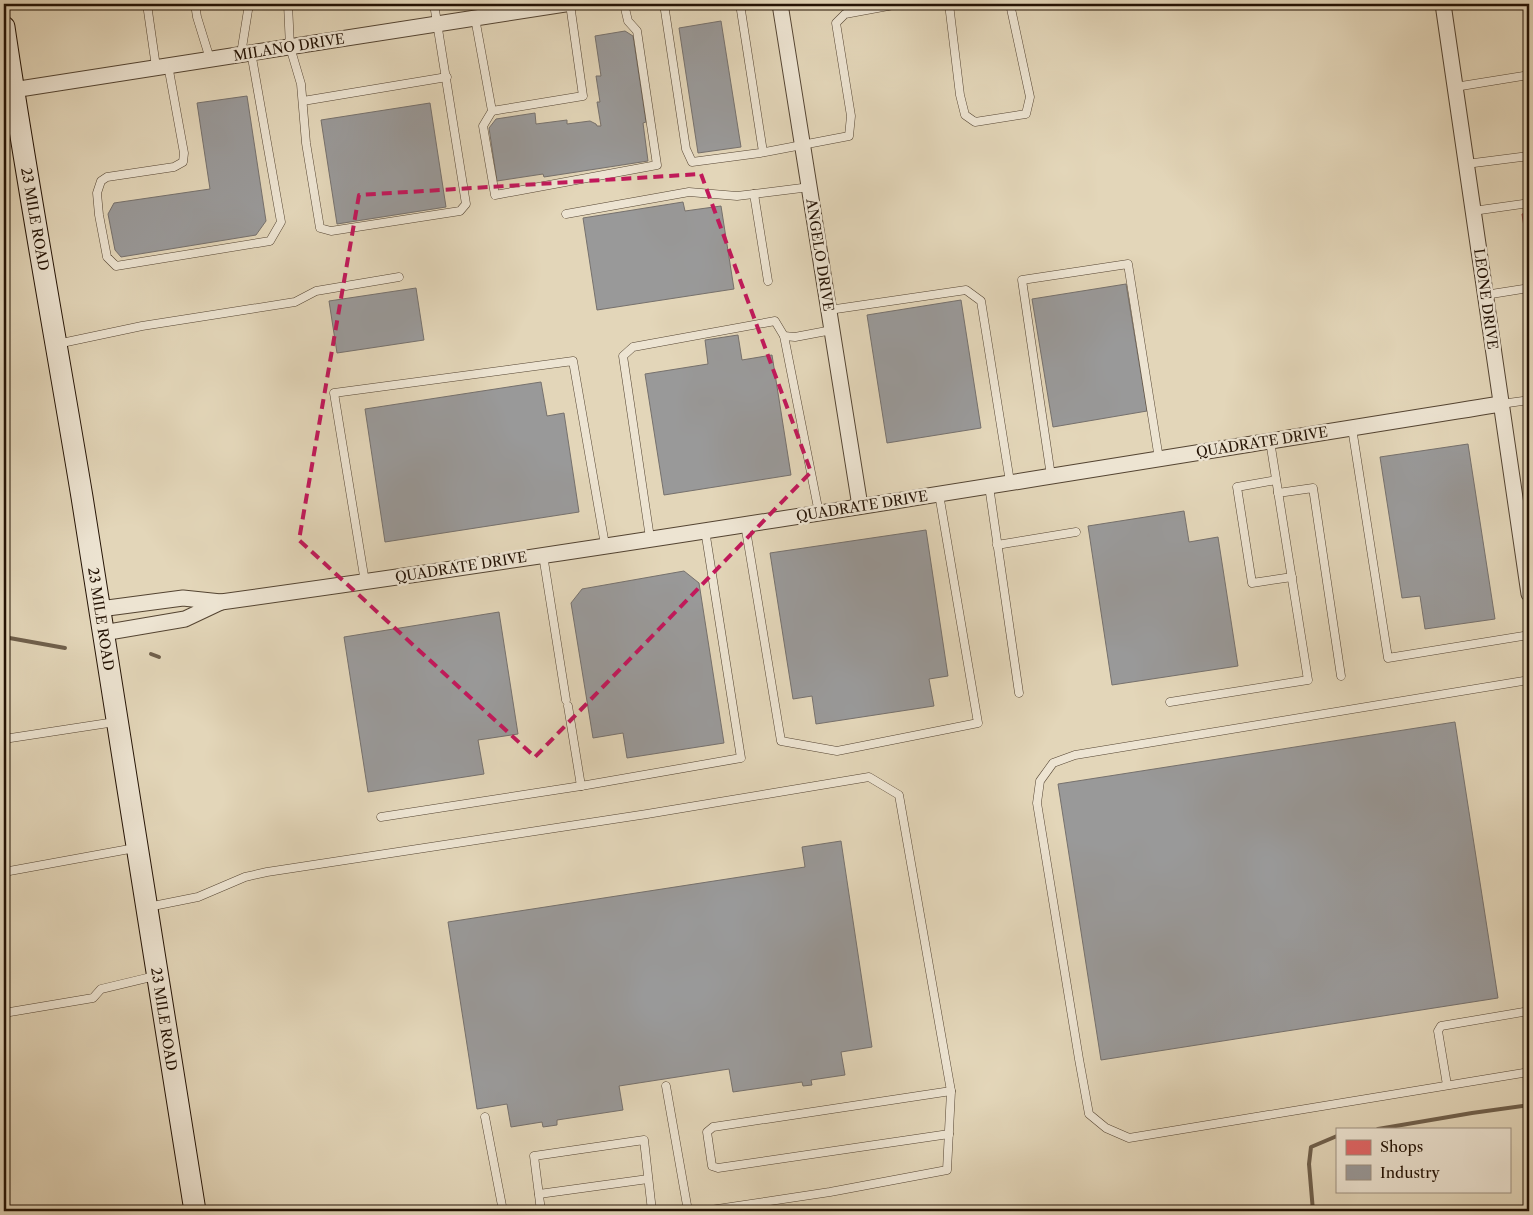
<svg xmlns="http://www.w3.org/2000/svg" width="1533" height="1215" font-family="'Libre Caslon Text',serif">
	<style>
		.shops { fill: #e06666; stroke: #a84d49 }
		.industry { fill: #999; stroke: #76716d }
		.lines { fill: none; stroke-linecap: round; stroke-linejoin: round }
		.stream { stroke: #70604c; stroke-width: 4 }
		.lane-casing { stroke: #544432; stroke-width: 9 }
		.street-casing { stroke: #544432; stroke-width: 17 }
		.secondary-casing { stroke: #241305; stroke-width: 23 }
		.lane { stroke: #ede4d2; stroke-width: 8 }
		.street { stroke: #ede4d2; stroke-width: 15 }
		.secondary { stroke: #ede4d2; stroke-width: 21 }
		.marked { fill: none; stroke: #c2185b; stroke-width: 4; stroke-dasharray: 10 6; stroke-linejoin: round }
		.labels { text-anchor: middle; dominant-baseline: central; stroke-width: 5; stroke-linejoin: round; paint-order: stroke }
		.street-label { font-size: 14px; fill: #241305; stroke: #ede4d2 }
	</style>
	<rect width="100%" height="100%" fill="#e3d6b9"/>
	<filter id="stains"><feTurbulence type="fractalNoise" baseFrequency=".004" numOctaves="4"/><feColorMatrix values="0 0 0 0 .2 0 0 0 0 .09 0 0 0 0 .02 0 0 0 .5 -.17"/></filter>
	<radialGradient id="worn" r=".72"><stop offset=".6" stop-color="#630" stop-opacity="0"/><stop offset="1" stop-color="#630" stop-opacity=".3"/></radialGradient>
	<!-- shops -->
	<polygon class="shops" points="1529,213 1529,260 1522,214"/>
	<!-- industry -->
	<g class="industry">
		<polygon points="308,4 329,4 308,7"/>
		<polygon points="721,21 741,147 698,153 679,28"/>
		<polygon points="625,31 633,36 646,122 643,123 648,161 544,177 543,174 497,181 489,128 496,119 535,113 536,124 567,120 567,124 590,121 596,124 597,126 601,126 597,102 600,102 596,76 601,76 595,36"/>
		<polygon points="247,96 266,221 256,235 121,257 115,250 108,214 114,203 210,189 197,103"/>
		<polygon points="430,103 446,207 337,224 321,120"/>
		<polygon points="683,202 685,211 721,206 734,289 597,310 583,218"/>
		<polygon points="1126,284 1147,411 1053,427 1032,299"/>
		<polygon points="416,288 424,340 337,353 329,301"/>
		<polygon points="961,300 981,428 887,443 867,315"/>
		<polygon points="738,335 742,360 772,355 791,475 664,495 645,374 708,364 705,340"/>
		<polygon points="541,382 547,416 564,413 579,512 385,542 365,409"/>
		<polygon points="1468,444 1495,619 1425,629 1420,596 1402,598 1380,457"/>
		<polygon points="1184,511 1189,542 1218,537 1238,666 1112,685 1088,526"/>
		<polygon points="926,530 948,676 929,679 934,706 816,724 812,696 793,699 770,553"/>
		<polygon points="684,571 699,583 724,743 627,758 623,733 593,738 571,603 582,589"/>
		<polygon points="499,612 518,734 478,740 484,774 368,792 344,637"/>
		<polygon points="1455,722 1498,998 1101,1060 1058,784"/>
		<polygon points="841,841 872,1047 841,1052 845,1075 811,1080 812,1085 803,1086 802,1082 733,1092 729,1069 619,1086 623,1110 557,1120 557,1125 543,1127 542,1122 511,1127 507,1104 477,1109 448,922 805,867 802,847"/>
	</g>
	<g class="lines">
		<!-- stream -->
		<g class="stream">
			<polyline points="4,637 65,648"/>
			<polyline points="151,654 159,657"/>
			<polyline points="1378,1129 1472,1113 1529,1105"/>
			<polyline points="1313,1211 1309,1164 1311,1147 1337,1136"/>
		</g>
		<!-- lane casing -->
		<g class="lane-casing">
			<g id="lane">
				<polyline points="147,4 156,67"/>
				<polyline points="195,4 197,17 210,59"/>
				<polyline points="288,4 290,47 301,84 306,143 320,228 331,231 460,211 466,204 434,4"/>
				<polyline points="490,4 492,15"/>
				<polyline points="664,4 686,149 692,162 760,153 849,136 851,116 836,23 845,14 899,4"/>
				<polyline points="740,4 763,152"/>
				<polyline points="949,4 960,95 965,115 975,122 1026,114 1030,97 1010,4"/>
				<polyline points="475,18 492,111 483,126 495,195 657,165 637,31 628,21 624,4"/>
				<polyline points="241,54 249,4"/>
				<polyline points="168,65 184,153 183,162 174,167 107,177 101,181 97,193 99,215 107,257 116,266 270,241 281,222 251,52"/>
				<polyline points="1455,87 1529,75"/>
				<polyline points="303,101 447,77"/>
				<polyline points="492,111 583,96 570,4"/>
				<polyline points="1466,164 1529,156"/>
				<polyline points="754,194 768,281"/>
				<polyline points="1473,211 1529,203"/>
				<polyline points="566,214 689,192 737,196 810,187"/>
				<polyline points="1485,295 1529,288"/>
				<polyline points="829,310 966,290 981,301 1010,482"/>
				<polyline points="784,336 819,513"/>
				<polyline points="57,344 142,326 295,302 316,291 399,277"/>
				<polyline points="1501,404 1529,400"/>
				<polyline points="1352,428 1388,658 1529,635"/>
				<polyline points="1051,476 1022,280 1128,264 1159,459"/>
				<polyline points="1276,480 1237,487 1252,583 1292,577"/>
				<polyline points="989,486 1019,693"/>
				<polyline points="1278,493 1313,488 1341,676"/>
				<polyline points="1517,510 1529,508"/>
				<polyline points="745,524 781,741 837,751 978,723 939,494"/>
				<polyline points="650,538 623,356 633,347 775,321 784,336 795,337 832,330"/>
				<polyline points="997,545 1076,532"/>
				<polyline points="543,555 566,700"/>
				<polyline points="365,582 334,393 573,361 605,545"/>
				<polyline points="1529,680 1075,755 1053,763 1040,781 1037,803 1079,1059 1089,1114 1106,1128 1129,1138 1529,1072"/>
				<polyline points="1170,702 1308,680 1270,441"/>
				<polyline points="568,706 581,786 741,758 705,530"/>
				<polyline points="4,739 115,722"/>
				<polyline points="381,817 581,786"/>
				<polyline points="4,872 135,848"/>
				<polyline points="148,907 198,897 245,877 267,872 647,814 869,777 899,795 951,1091 947,1170 830,1192 704,1211"/>
				<polyline points="4,1013 93,998 101,989 155,976"/>
				<polyline points="1447,1085 1438,1031 1441,1026 1529,1011"/>
				<polyline points="666,1086 688,1211"/>
				<polyline points="485,1117 503,1211"/>
				<polyline points="949,1134 718,1168 712,1166 707,1132 713,1127 951,1091"/>
				<polyline points="539,1194 648,1179"/>
				<polyline points="541,1211 534,1156 644,1140 652,1211"/>
			</g>
		</g>
		<!-- street casing -->
		<g class="street-casing">
			<g id="street">
				<polyline points="780,4 860,506"/>
				<polyline points="1443,4 1529,594"/>
				<polyline points="13,90 565,4"/>
				<path d="M221 602C649 543 1075 472 1501 404"/>
				<polyline points="100,609 183,598 221,602 185,619 103,633"/>
			</g>
		</g>
		<!-- secondary casing -->
		<g class="secondary-casing">
			<path id="secondary" d="M4 27C27 184 56 340 82 497 120 735 156 973 195 1211"/>
		</g>
		<!-- lane -->
		<use href="#lane" class="lane"/>
		<!-- street -->
		<use href="#street" class="street"/>
		<!-- secondary -->
		<use href="#secondary" class="secondary"/>
	</g>
	<!-- marked area -->
	<path class="marked" d="M701 174 811 472 535 757 299 540 359 195Z"/>
	<g class="labels">
		<!-- street labels -->
		<g class="street-label">
			<text transform="translate(289 47) rotate(-9)">MILANO DRIVE</text>
			<text transform="translate(35 219) rotate(80)">23 MILE ROAD</text>
			<text transform="translate(820 255) rotate(81)">ANGELO DRIVE</text>
			<text transform="translate(1486 299) rotate(82)">LEONE DRIVE</text>
			<text transform="translate(1262 442) rotate(-9)">QUADRATE DRIVE</text>
			<text transform="translate(862 506) rotate(-9)">QUADRATE DRIVE</text>
			<text transform="translate(461 567) rotate(-9)">QUADRATE DRIVE</text>
			<text transform="translate(101 619) rotate(81)">23 MILE ROAD</text>
			<text transform="translate(164 1019) rotate(81)">23 MILE ROAD</text>
		</g>
	</g>
	<!-- margin -->
	<rect width="1533" height="1215" fill="none" stroke="#e3d6b9" stroke-width="20"/>
	<rect x="5" y="5" width="1523" height="1205" fill="none" stroke="#241305" stroke-width="2.5"/>
	<rect x="10" y="10" width="1513" height="1195" fill="none" stroke="#241305"/>
	<!-- legend -->
	<rect x="1336" y="1128" width="175" height="65" fill="#ede4d2" stroke="#9d9080"/>
	<rect x="1346" y="1140" width="25" height="15" fill="#e06666" stroke="#9d9080"/>
	<text x="1380" y="1152" font-size="15" fill="#241305">Shops</text>
	<rect x="1346" y="1165" width="25" height="15" fill="#999999" stroke="#9d9080"/>
	<text x="1380" y="1178" font-size="15" fill="#241305">Industry</text>
	<rect width="100%" height="100%" filter="url(#stains)"/>
	<rect width="100%" height="100%" fill="url(#worn)"/>
</svg>
